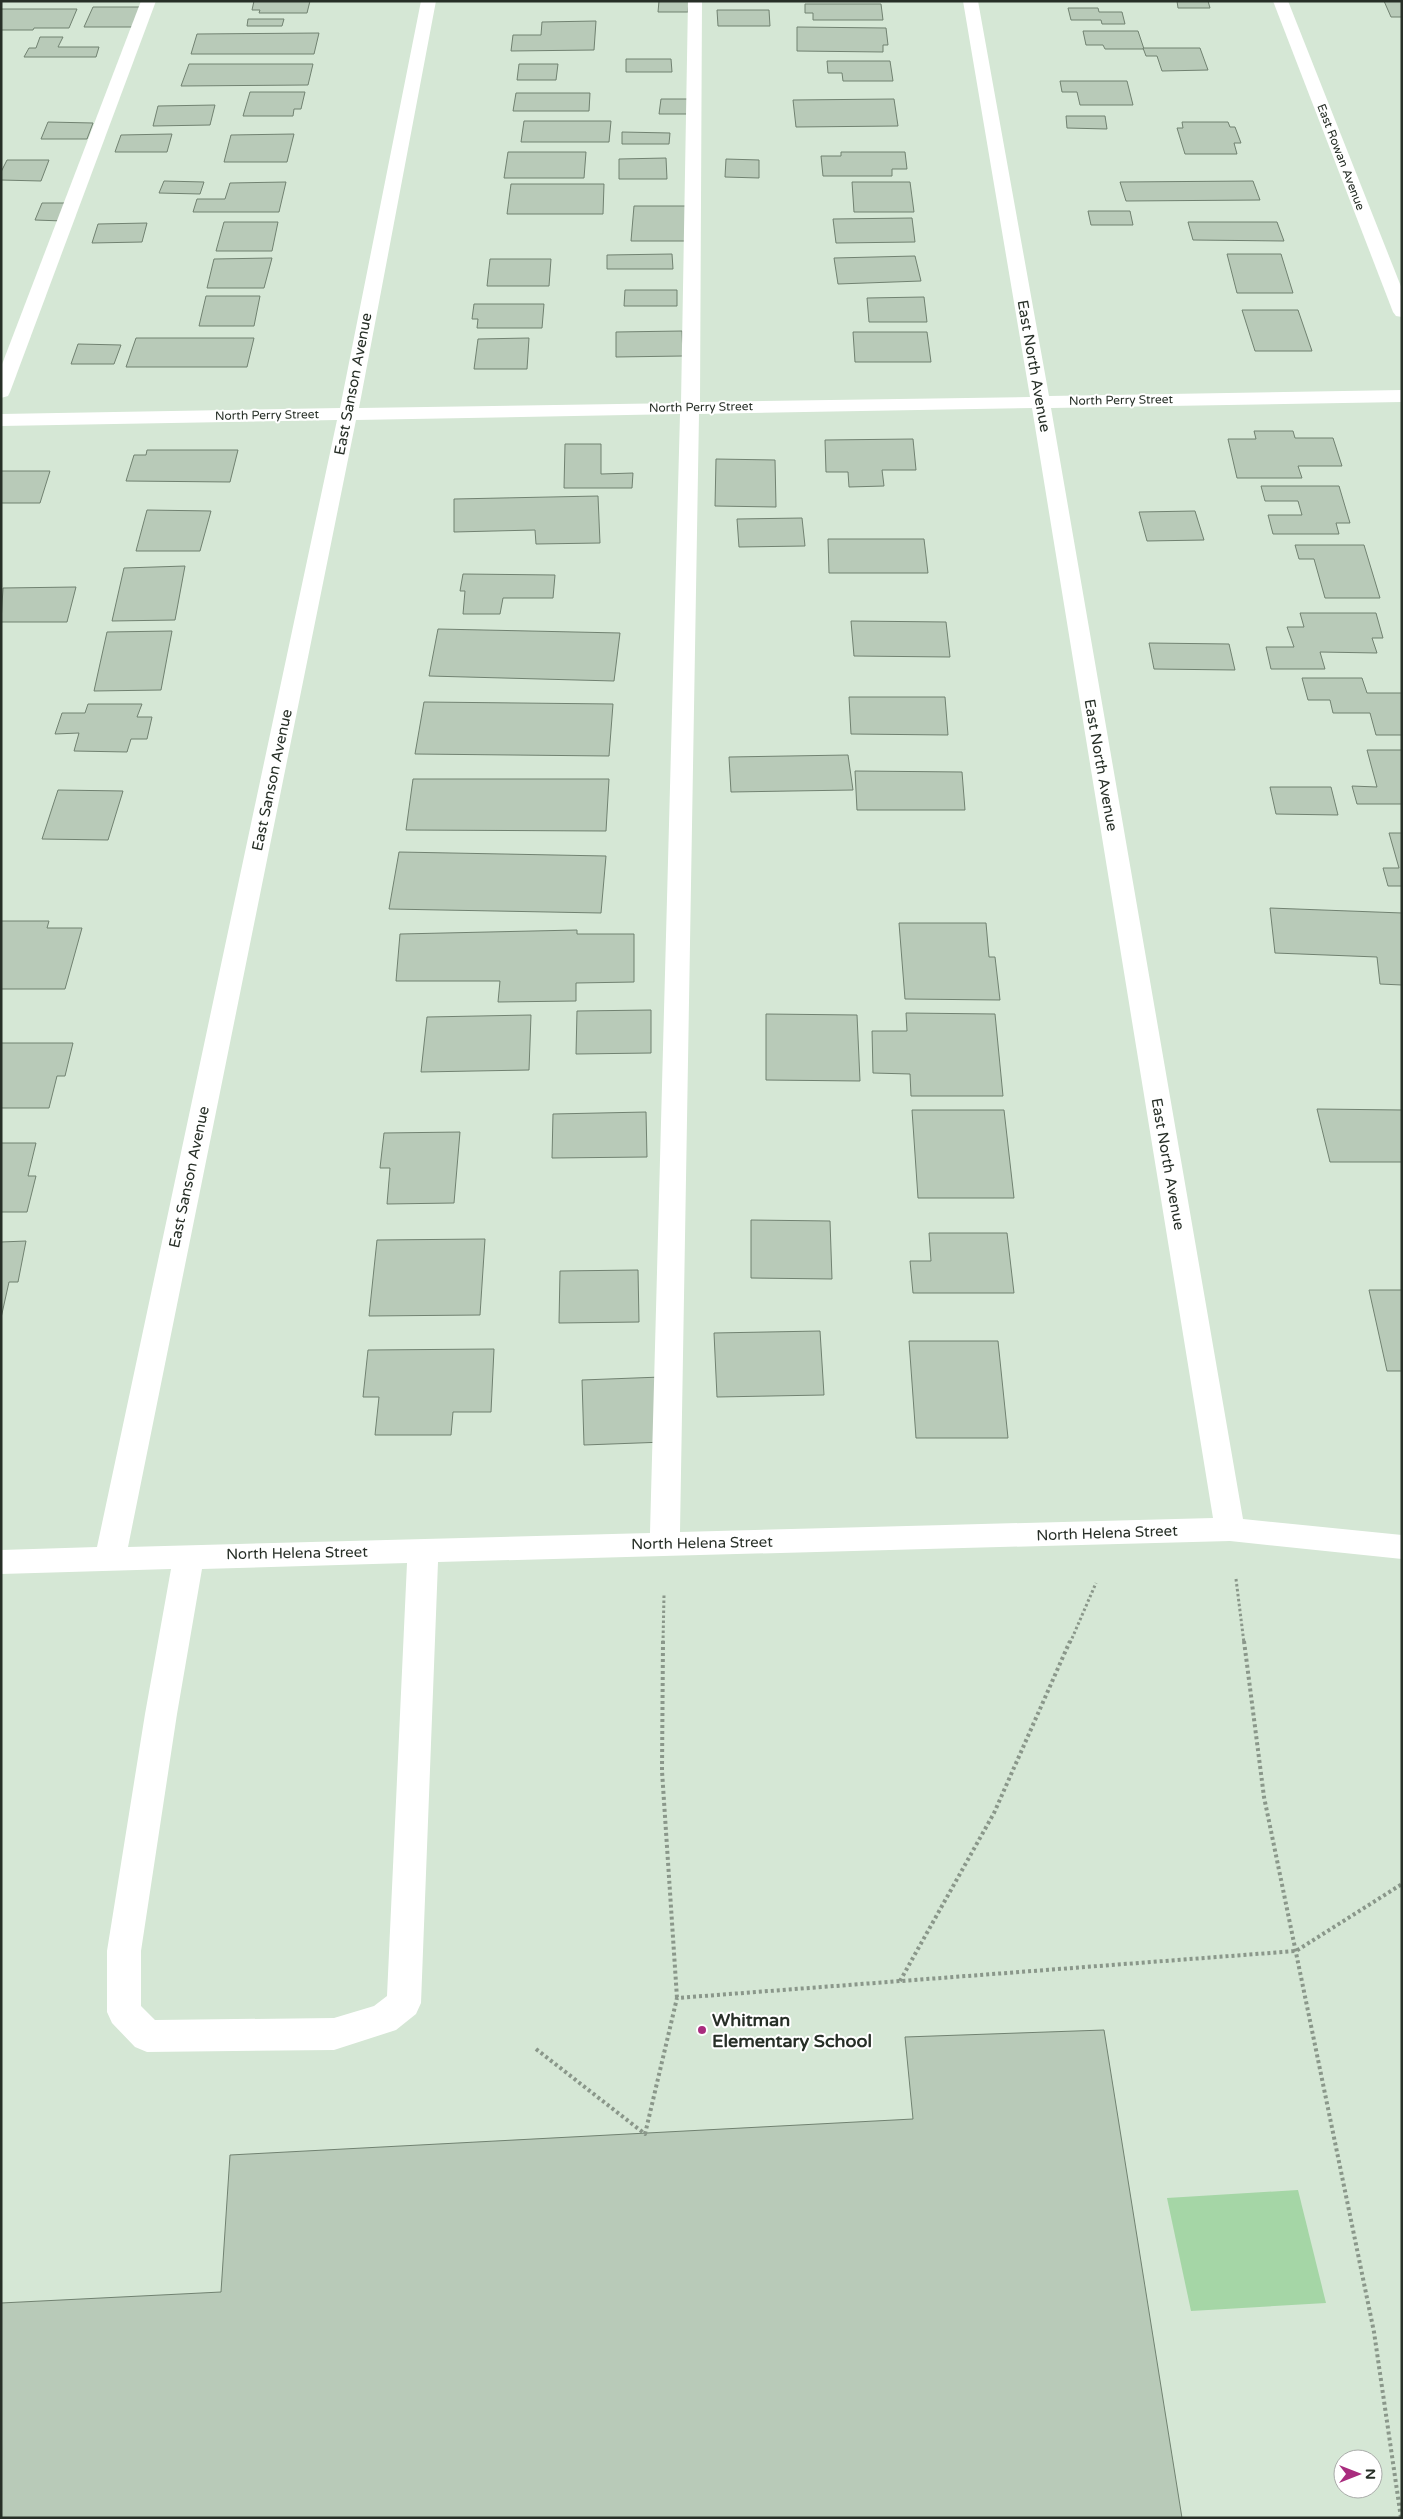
<svg xmlns="http://www.w3.org/2000/svg" width="1403" height="2519" font-family="'Varela Round',sans-serif">
	<style>
		.green { fill: #a5d6a6 }
		.building { fill: #b8cab8; stroke: #718271 }
		.lines { fill: none; stroke-linecap: round; stroke-linejoin: round }
		.path-far1 { stroke: #8a978a; stroke-width: 3; stroke-dasharray: 2.5 2.5; stroke-linecap: butt }
		.path { stroke: #8a978a; stroke-width: 4; stroke-dasharray: 3 3; stroke-linecap: butt }
		.minor { fill: #fff; fill-rule: evenodd }
		.poi-dot { fill: #a92c7e; stroke: #fff; stroke-width: 2 }
		.labels { text-anchor: middle; dominant-baseline: central; stroke-width: 4; stroke-linejoin: round; paint-order: stroke }
		.far-street-label { font-size: 12px; fill: #272f27; stroke: #fff }
		.street-label { font-size: 15px; fill: #272f27; stroke: #fff }
		.near-poi-label { font-size: 18px; font-weight: bold; fill: #272f27; stroke: #fff; text-anchor: start }
	</style>
	<rect width="100%" height="100%" fill="#d5e7d5"/>
	<!-- green -->
	<polygon class="green" points="1298,2190 1326,2303 1191,2311 1167,2198"/>
	<!-- building -->
	<g class="building">
		<polygon points="254,1 319,1 310,1 307,13 259,13 260,10 252,10"/>
		<polygon points="659,1 689,1 688,12 658,12"/>
		<polygon points="1177,1 1208,1 1210,8 1178,8"/>
		<polygon points="1384,1 1402,1 1402,17 1391,17"/>
		<polygon points="805,4 881,4 883,20 813,20 813,13 805,13"/>
		<polygon points="93,7 142,7 134,27 84,27"/>
		<polygon points="1068,8 1098,8 1099,12 1122,12 1125,24 1102,24 1101,20 1071,20"/>
		<polygon points="1,9 77,9 69,28 34,28 33,30 1,30"/>
		<polygon points="717,10 769,10 770,26 718,26"/>
		<polygon points="248,19 284,19 282,26 247,26"/>
		<polygon points="596,21 594,50 511,51 513,35 541,35 542,22"/>
		<polygon points="797,27 886,28 888,45 883,45 883,52 797,51"/>
		<polygon points="1083,31 1138,31 1144,49 1105,49 1103,45 1086,45"/>
		<polygon points="319,33 314,54 191,54 197,34"/>
		<polygon points="40,37 63,37 58,47 99,47 96,57 24,57 29,48 36,48"/>
		<polygon points="1143,48 1200,48 1208,70 1162,71 1157,56 1146,56"/>
		<polygon points="626,59 671,59 672,72 626,72"/>
		<polygon points="827,61 890,61 893,81 843,81 842,73 828,73"/>
		<polygon points="189,64 313,64 308,85 181,86"/>
		<polygon points="519,64 558,64 556,80 517,80"/>
		<polygon points="1060,81 1127,81 1133,105 1080,105 1077,92 1062,92"/>
		<polygon points="250,92 305,92 301,109 294,109 293,116 243,116"/>
		<polygon points="516,93 590,93 589,111 513,111"/>
		<polygon points="661,99 693,99 692,114 659,114"/>
		<polygon points="894,99 898,126 796,127 793,100"/>
		<polygon points="215,105 210,125 153,126 158,106"/>
		<polygon points="1066,116 1105,116 1107,129 1067,128"/>
		<polygon points="524,121 611,121 609,142 521,142"/>
		<polygon points="48,122 93,123 87,139 41,139"/>
		<polygon points="1182,122 1228,122 1230,127 1235,127 1241,143 1234,143 1237,154 1185,154 1177,128 1183,128"/>
		<polygon points="622,132 670,133 669,144 622,144"/>
		<polygon points="172,134 167,152 115,152 121,135"/>
		<polygon points="294,134 287,162 224,162 231,135"/>
		<polygon points="508,152 586,152 584,178 504,178"/>
		<polygon points="841,152 905,152 907,169 892,169 892,176 823,176 821,156 841,156"/>
		<polygon points="666,158 667,179 619,179 619,159"/>
		<polygon points="726,159 759,160 759,178 725,177"/>
		<polygon points="7,160 49,160 41,181 1,180 1,172"/>
		<polygon points="164,181 204,182 200,194 159,193"/>
		<polygon points="1253,181 1260,200 1126,201 1120,182"/>
		<polygon points="286,182 279,212 193,212 197,199 225,199 230,183"/>
		<polygon points="852,182 910,182 914,212 854,212"/>
		<polygon points="511,184 604,184 603,214 507,214"/>
		<polygon points="42,203 71,203 63,221 35,220"/>
		<polygon points="634,206 692,206 690,241 631,241"/>
		<polygon points="1088,211 1130,211 1133,225 1091,225"/>
		<polygon points="912,218 915,242 836,243 833,219"/>
		<polygon points="224,222 278,222 272,251 216,251"/>
		<polygon points="1188,222 1277,222 1284,241 1193,240"/>
		<polygon points="147,223 142,242 92,243 98,224"/>
		<polygon points="672,254 673,269 607,269 607,255"/>
		<polygon points="1227,254 1281,254 1293,293 1237,293"/>
		<polygon points="915,256 921,281 838,284 834,258"/>
		<polygon points="272,258 264,288 207,288 214,259"/>
		<polygon points="490,259 551,259 549,286 487,286"/>
		<polygon points="625,290 677,290 677,306 624,306"/>
		<polygon points="206,296 260,296 254,326 199,326"/>
		<polygon points="924,297 927,322 869,322 867,298"/>
		<polygon points="474,304 544,304 542,328 477,328 478,319 472,319"/>
		<polygon points="1242,310 1298,310 1312,351 1255,351"/>
		<polygon points="682,331 683,356 616,357 616,332"/>
		<polygon points="853,332 927,332 931,362 855,362"/>
		<polygon points="136,338 254,338 247,367 126,367"/>
		<polygon points="529,338 527,369 474,369 478,339"/>
		<polygon points="78,344 121,345 114,364 71,364"/>
		<polygon points="1254,431 1293,431 1295,438 1333,438 1342,466 1298,466 1302,478 1237,478 1228,439 1256,439"/>
		<polygon points="913,439 916,470 882,470 884,486 849,487 848,472 826,472 825,440"/>
		<polygon points="565,444 601,444 601,474 633,473 632,488 564,488"/>
		<polygon points="147,450 238,450 230,482 126,481 134,455 146,455"/>
		<polygon points="716,459 775,460 776,507 715,506"/>
		<polygon points="1,471 50,471 40,503 1,503"/>
		<polygon points="1261,486 1339,486 1350,523 1336,523 1339,534 1273,534 1268,515 1302,515 1298,501 1265,501"/>
		<polygon points="598,496 600,543 536,544 535,530 454,532 454,499"/>
		<polygon points="147,510 211,511 200,551 136,551"/>
		<polygon points="1195,511 1204,540 1147,541 1139,512"/>
		<polygon points="802,518 805,546 739,547 737,519"/>
		<polygon points="828,539 924,539 928,573 829,573"/>
		<polygon points="1295,545 1364,545 1380,598 1325,598 1314,559 1299,559"/>
		<polygon points="185,566 175,620 112,621 124,568"/>
		<polygon points="463,574 555,575 553,598 503,598 500,614 463,614 465,591 460,591"/>
		<polygon points="76,587 67,622 1,622 3,588"/>
		<polygon points="1300,613 1376,613 1383,638 1372,638 1377,653 1320,652 1325,669 1271,669 1266,647 1294,647 1287,627 1304,627"/>
		<polygon points="851,621 946,622 950,657 854,656"/>
		<polygon points="438,629 620,633 614,681 429,676"/>
		<polygon points="172,631 161,690 94,691 107,632"/>
		<polygon points="1149,643 1229,644 1235,670 1154,669"/>
		<polygon points="1302,678 1362,678 1367,693 1402,693 1402,735 1376,735 1370,713 1333,713 1330,700 1308,700"/>
		<polygon points="849,697 945,697 948,735 851,734"/>
		<polygon points="424,702 613,704 609,756 415,754"/>
		<polygon points="88,704 142,704 137,717 152,717 147,739 131,739 127,752 74,751 79,733 55,734 62,713 85,713"/>
		<polygon points="1367,750 1402,750 1402,804 1357,804 1352,786 1377,787"/>
		<polygon points="848,755 853,790 731,792 729,757"/>
		<polygon points="855,771 962,772 965,810 857,810"/>
		<polygon points="413,779 609,779 606,831 406,830"/>
		<polygon points="1270,787 1331,787 1338,815 1276,814"/>
		<polygon points="58,790 123,791 108,840 42,839"/>
		<polygon points="1389,833 1402,833 1402,886 1388,886 1383,868 1399,868"/>
		<polygon points="399,852 606,856 601,913 389,909"/>
		<polygon points="1270,908 1402,913 1402,985 1380,984 1377,957 1275,953"/>
		<polygon points="1,921 49,921 47,928 82,928 65,989 1,989"/>
		<polygon points="899,923 986,923 989,957 995,957 1000,1000 905,999"/>
		<polygon points="577,930 577,934 634,934 634,982 576,983 576,1001 498,1002 500,981 396,981 400,934"/>
		<polygon points="651,1010 651,1053 576,1054 577,1011"/>
		<polygon points="906,1013 995,1014 1003,1096 911,1096 910,1074 873,1073 872,1031 907,1031"/>
		<polygon points="766,1014 857,1015 860,1081 766,1080"/>
		<polygon points="531,1015 529,1070 421,1072 427,1017"/>
		<polygon points="1,1043 73,1043 65,1076 57,1076 49,1108 1,1108"/>
		<polygon points="1317,1109 1402,1110 1402,1162 1330,1162"/>
		<polygon points="912,1110 1004,1110 1014,1198 918,1198"/>
		<polygon points="646,1112 647,1157 552,1158 553,1114"/>
		<polygon points="460,1132 454,1203 387,1204 390,1168 380,1168 384,1133"/>
		<polygon points="1,1143 36,1143 28,1176 36,1176 27,1212 1,1212"/>
		<polygon points="751,1220 830,1221 832,1279 751,1278"/>
		<polygon points="929,1233 1007,1233 1014,1293 913,1293 910,1261 931,1261"/>
		<polygon points="485,1239 480,1315 369,1316 377,1240"/>
		<polygon points="26,1241 18,1282 9,1282 1,1318 1,1242"/>
		<polygon points="638,1270 639,1322 559,1323 560,1271"/>
		<polygon points="1369,1290 1402,1290 1402,1371 1387,1371"/>
		<polygon points="820,1331 824,1395 717,1397 714,1333"/>
		<polygon points="909,1341 998,1341 1008,1438 916,1438"/>
		<polygon points="494,1349 491,1412 453,1412 451,1435 375,1435 379,1397 363,1397 368,1350"/>
		<polygon points="661,1377 665,1442 584,1445 582,1380"/>
		<polygon points="1104,2030 1182,2518 1,2518 1,2303 221,2292 230,2155 913,2119 905,2037"/>
	</g>
	<g class="lines">
		<!-- path-far1 -->
		<g class="path-far1">
			<polyline points="1236,1579 1244,1643"/>
			<polyline points="663,1643 664,1595"/>
			<polyline points="1070,1643 1096,1583"/>
		</g>
		<!-- path -->
		<g class="path">
			<polyline points="663,1641 662,1771 677,1998"/>
			<polyline points="1244,1641 1264,1797 1374,2332 1401,2518"/>
			<polyline points="900,1981 994,1813 1070,1641"/>
			<polyline points="536,2049 645,2134 677,1998 1296,1951 1402,1884"/>
		</g>
		<!-- minor -->
		<g class="minor">
			<polygon points="141,1 156,1 10,392 8,396 1,398 1,367"/>
			<path d="M421 1H436L359 408 681 403 688 1H702L700 402 1030 397 963 1H978L1049 396 1402 390V402L1051 408 1243 1519 1402 1535V1559L1230 1541 438 1562 421 2003 416 2014 396 2030 334 2050 147 2052 135 2047 112 2023 107 2012V1951L145 1714 171 1569 1 1574V1550L97 1547 337 420 1 426V414L340 408ZM1032 408 1213 1518 680 1532 699 414ZM680 414 650 1533 128 1547 356 420ZM407 1563 387 1996 374 2006 334 2018 155 2020 141 2006V1951L177 1714 202 1569Z"/>
			<polygon points="1273,1 1288,1 1402,289 1402,317 1396,316 1393,312"/>
		</g>
	</g>
	<!-- markers -->
	<circle class="poi-dot" cx="702" cy="2030" r="5"/>
	<g class="labels">
		<!-- far-street labels -->
		<g class="far-street-label">
			<text transform="translate(1341 157) rotate(69)">East Rowan Avenue</text>
			<text transform="translate(1121 400) rotate(-1)">North Perry Street</text>
			<text transform="translate(701 407) rotate(-1)">North Perry Street</text>
			<text transform="translate(267 415) rotate(-1)">North Perry Street</text>
		</g>
		<!-- street labels -->
		<g class="street-label">
			<text transform="translate(1034 366) rotate(80)">East North Avenue</text>
			<text transform="translate(353 384) rotate(-79)">East Sanson Avenue</text>
			<text transform="translate(1101 765) rotate(80)">East North Avenue</text>
			<text transform="translate(272 780) rotate(-78)">East Sanson Avenue</text>
			<text transform="translate(1168 1164) rotate(80)">East North Avenue</text>
			<text transform="translate(189 1177) rotate(-78)">East Sanson Avenue</text>
			<text transform="translate(1107 1533) rotate(-2)">North Helena Street</text>
			<text transform="translate(702 1543) rotate(-1)">North Helena Street</text>
			<text transform="translate(297 1553) rotate(-1)">North Helena Street</text>
		</g>
		<!-- near-poi labels -->
		<g class="near-poi-label">
			<text x="712" y="2020">Whitman<tspan x="712" dy="21">Elementary School</tspan></text>
		</g>
	</g>
	<!-- border -->
	<rect width="1403" height="2519" fill="none" stroke="#272f27" stroke-width="5"/>
	<!-- north arrow -->
	<g transform="translate(1358 2474) rotate(90)"><circle r="24" fill="#ffffff" stroke="#a9aca9"/>
	<path d="M0-4L9 19L0 12L-9 19Z" fill="#a92c7e"/>
	<text y="-8" font-size="14" font-weight="bold" text-anchor="middle" fill="#272f27">N</text>
	</g>
</svg>
